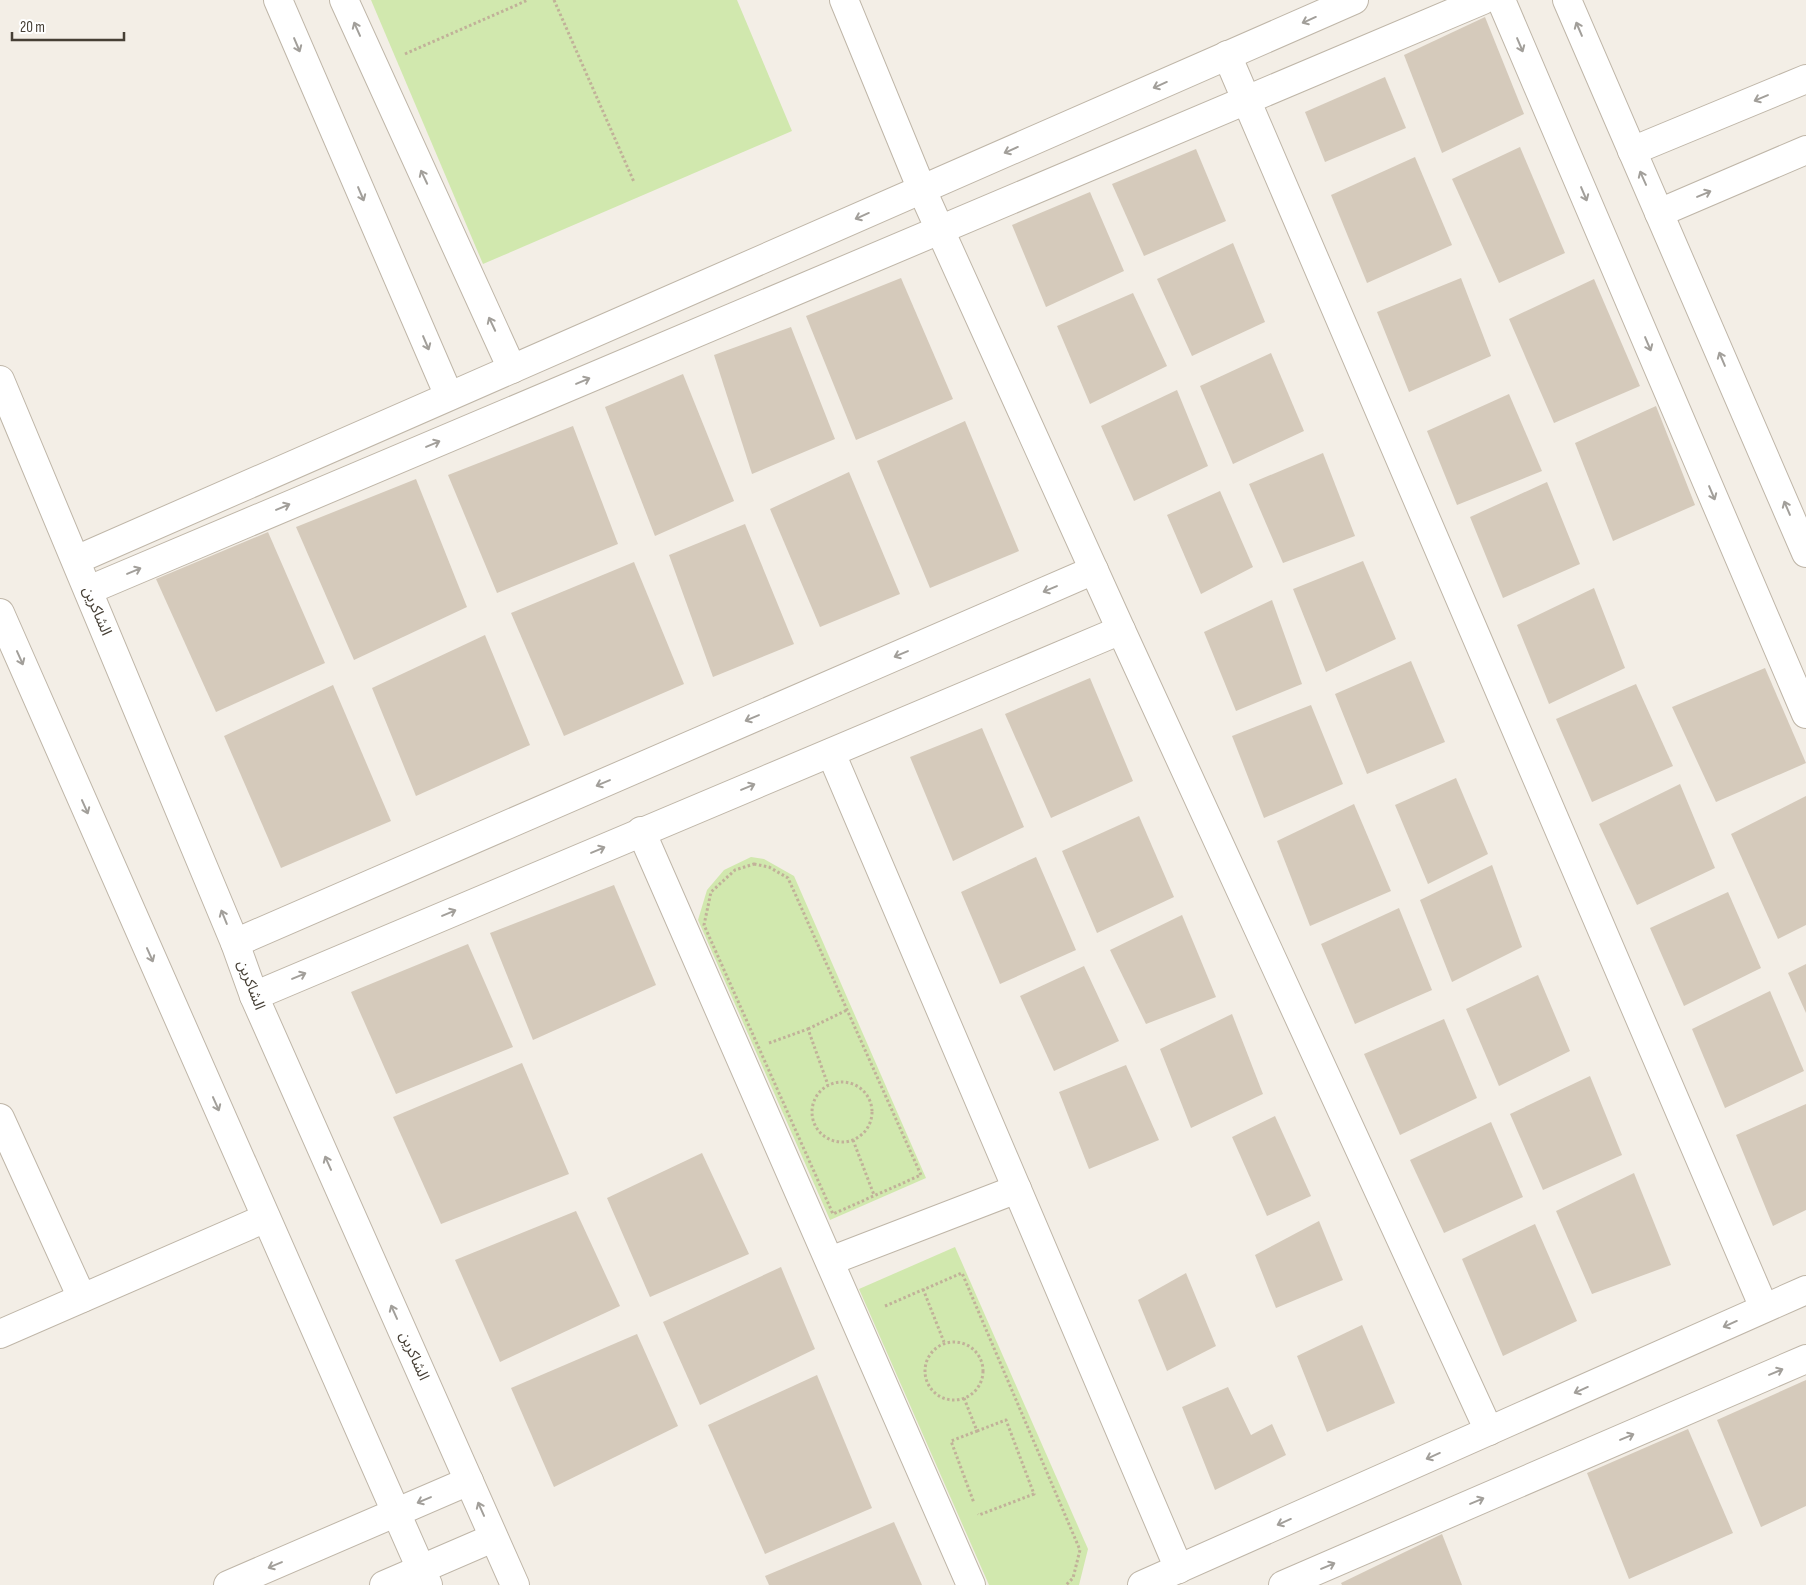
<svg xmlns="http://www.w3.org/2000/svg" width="1806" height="1585" font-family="'Sofia Sans Condensed','Noto Sans Arabic',sans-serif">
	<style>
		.green { fill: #d1e8ae }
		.building { fill: #d5cabb }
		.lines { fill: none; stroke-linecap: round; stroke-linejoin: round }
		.minor-casing { stroke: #bfb6a8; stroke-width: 30 }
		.tertiary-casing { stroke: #bfb6a8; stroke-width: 30 }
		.path { stroke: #c1b199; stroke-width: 3; stroke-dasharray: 2.5 2.5; stroke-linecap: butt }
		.minor { stroke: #fff; stroke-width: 28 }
		.tertiary { stroke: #fff; stroke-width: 28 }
		.oneway { stroke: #a29f9a }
		.labels { text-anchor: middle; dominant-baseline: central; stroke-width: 4; stroke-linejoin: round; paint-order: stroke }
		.street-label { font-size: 15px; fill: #463f35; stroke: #fff }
	</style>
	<rect width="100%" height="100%" fill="#f3eee6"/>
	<!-- green -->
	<g class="green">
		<polygon points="371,0 737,0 792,131 483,264"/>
		<polygon points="751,857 764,859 794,876 926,1178 830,1220 698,920 707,890 724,870"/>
		<polygon points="955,1247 1088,1549 1079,1585 989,1585 859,1289"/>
	</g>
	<!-- building -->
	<g class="building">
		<polygon points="1485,17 1524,114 1442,153 1404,55"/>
		<polygon points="1385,77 1406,128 1325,162 1305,112"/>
		<polygon points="1520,147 1565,253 1499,283 1452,179"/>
		<polygon points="1196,149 1226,221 1144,256 1112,184"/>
		<polygon points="1415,157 1452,245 1367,283 1331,195"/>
		<polygon points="1090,192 1124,271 1046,307 1012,225"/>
		<polygon points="1233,243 1265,322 1192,356 1157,279"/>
		<polygon points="901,278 953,399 856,440 806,316"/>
		<polygon points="1461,278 1491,356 1409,392 1377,312"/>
		<polygon points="1594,279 1640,386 1554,423 1509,319"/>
		<polygon points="1133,293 1167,366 1090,404 1057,326"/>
		<polygon points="791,327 835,439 752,474 714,355"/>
		<polygon points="1271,353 1304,431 1233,464 1200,386"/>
		<polygon points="683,374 734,501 655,536 605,407"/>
		<polygon points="1177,390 1208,466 1134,501 1101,426"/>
		<polygon points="1509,394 1542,471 1457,505 1427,431"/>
		<polygon points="1656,406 1695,505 1613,541 1575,443"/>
		<polygon points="965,421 1019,551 930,588 877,461"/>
		<polygon points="573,426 618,544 497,593 448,475"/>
		<polygon points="1323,453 1355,536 1283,563 1249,484"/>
		<polygon points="849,472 900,594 820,627 770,509"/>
		<polygon points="416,479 467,607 354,660 296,527"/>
		<polygon points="1547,482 1580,564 1503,598 1470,517"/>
		<polygon points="1220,491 1253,567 1201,594 1167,515"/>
		<polygon points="745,524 794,644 713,677 669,555"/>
		<polygon points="268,532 325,663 216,712 156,579"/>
		<polygon points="1363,561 1396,639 1326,672 1293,589"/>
		<polygon points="634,562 684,684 564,736 511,613"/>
		<polygon points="1594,588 1625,668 1549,704 1517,625"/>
		<polygon points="1272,600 1302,684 1236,711 1204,632"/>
		<polygon points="485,635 530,745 416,796 372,688"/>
		<polygon points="1411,661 1445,742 1367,774 1335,694"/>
		<polygon points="1765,668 1806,763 1716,802 1672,707"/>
		<polygon points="1090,678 1133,781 1051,818 1005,714"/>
		<polygon points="1636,684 1673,766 1592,802 1556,719"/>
		<polygon points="333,685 391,821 281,868 224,736"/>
		<polygon points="1311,705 1343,784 1264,818 1232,736"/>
		<polygon points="982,728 1024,827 953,861 910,757"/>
		<polygon points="1456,778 1488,854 1428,884 1395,805"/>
		<polygon points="1680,784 1715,868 1637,905 1599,824"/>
		<polygon points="1806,796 1806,925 1778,939 1731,834"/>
		<polygon points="1354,804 1391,891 1310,926 1277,841"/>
		<polygon points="1139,816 1174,897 1097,933 1062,851"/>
		<polygon points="1036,857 1076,950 1000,984 961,892"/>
		<polygon points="1492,865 1522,947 1452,982 1420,900"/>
		<polygon points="614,885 656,985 533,1040 490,933"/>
		<polygon points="1728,892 1761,968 1684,1006 1650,928"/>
		<polygon points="1399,908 1432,990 1355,1024 1321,944"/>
		<polygon points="1182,915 1216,997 1146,1024 1110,950"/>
		<polygon points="468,944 513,1047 396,1094 351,992"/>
		<polygon points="1806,964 1806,1013 1788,973"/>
		<polygon points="1084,966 1119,1041 1054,1071 1020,996"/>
		<polygon points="1538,975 1570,1051 1499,1086 1466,1009"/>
		<polygon points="1770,991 1804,1071 1725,1108 1692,1029"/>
		<polygon points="1232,1014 1263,1094 1191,1128 1160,1049"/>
		<polygon points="1444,1019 1477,1098 1400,1135 1364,1054"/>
		<polygon points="522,1063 569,1174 441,1224 393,1117"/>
		<polygon points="1126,1065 1159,1140 1089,1169 1059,1092"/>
		<polygon points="1590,1076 1622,1155 1543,1190 1510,1114"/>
		<polygon points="1806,1104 1806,1210 1773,1226 1736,1135"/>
		<polygon points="1275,1116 1311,1196 1267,1216 1232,1137"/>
		<polygon points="1491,1122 1523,1197 1444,1233 1410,1160"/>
		<polygon points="702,1153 749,1254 650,1297 607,1198"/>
		<polygon points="1634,1173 1671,1265 1592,1294 1556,1211"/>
		<polygon points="576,1211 620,1306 500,1362 455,1260"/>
		<polygon points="1319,1221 1343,1280 1276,1308 1255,1255"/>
		<polygon points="1535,1224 1577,1321 1503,1356 1462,1259"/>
		<polygon points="781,1267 815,1349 700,1405 663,1322"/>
		<polygon points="1186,1273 1216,1346 1167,1371 1138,1300"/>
		<polygon points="1362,1325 1395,1403 1327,1432 1297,1356"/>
		<polygon points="637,1334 678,1426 554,1487 511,1388"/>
		<polygon points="817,1375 872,1508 765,1554 708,1425"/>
		<polygon points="1806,1380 1806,1506 1761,1527 1717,1420"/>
		<polygon points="1228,1387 1251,1435 1272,1424 1286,1455 1215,1490 1182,1407"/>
		<polygon points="1688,1429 1733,1533 1629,1579 1587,1473"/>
		<polygon points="894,1522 922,1585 769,1585 765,1576"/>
		<polygon points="1442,1534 1462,1585 1342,1585 1341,1583"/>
	</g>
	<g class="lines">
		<!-- minor casing -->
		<g class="minor-casing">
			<g id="minor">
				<polyline points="278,0 449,396"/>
				<polyline points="344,0 512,369"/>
				<polyline points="844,0 922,190 940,230 1121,630 1489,1431"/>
				<polyline points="1501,0 1806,714"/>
				<polyline points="1567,0 1806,553"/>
				<polyline points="1227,55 1764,1308"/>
				<polyline points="1632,151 1806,79"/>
				<polyline points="1659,213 1806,150"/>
				<polyline points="76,560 1354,0"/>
				<polyline points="89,590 1483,0"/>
				<polyline points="831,753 1179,1569"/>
				<polyline points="641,831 971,1585"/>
				<polyline points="235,943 1094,570"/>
				<polyline points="254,996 1121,630"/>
				<polyline points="0,1118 82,1298"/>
				<polyline points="830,1261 1017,1189"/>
				<polyline points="0,1334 266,1218"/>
				<polyline points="228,1585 469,1481"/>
				<polyline points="384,1585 493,1538"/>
				<polyline points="1142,1585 1806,1290"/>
				<polyline points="1283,1585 1806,1359"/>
			</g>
		</g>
		<!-- tertiary casing -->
		<g class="tertiary-casing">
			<g id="tertiary">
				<polyline points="0,380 235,943 254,996 515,1585"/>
				<polyline points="0,613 428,1585"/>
			</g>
		</g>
		<!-- path -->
		<g class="path">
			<polyline points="554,0 634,182"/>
			<polyline points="405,54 528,0"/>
			<polygon points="754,864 769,867 788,878 921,1175 833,1214 704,925 711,892 735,870"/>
			<polyline points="808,1029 847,1010"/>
			<polyline points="769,1043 808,1029 828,1085"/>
			<circle cx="842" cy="1112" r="30"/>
			<polyline points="853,1140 874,1195"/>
			<polyline points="923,1289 944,1342"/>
			<polyline points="885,1306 962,1273 1080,1550 1073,1578 1066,1585"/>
			<circle cx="954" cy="1371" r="29"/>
			<polyline points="964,1398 977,1431 951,1441 974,1503"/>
			<polyline points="977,1431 1006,1420 1034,1494 979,1515 978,1514"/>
		</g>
		<!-- minor -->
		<use href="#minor" class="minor"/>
		<!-- tertiary -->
		<use href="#tertiary" class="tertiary"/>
	</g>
	<!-- one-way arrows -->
	<defs><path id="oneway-shaft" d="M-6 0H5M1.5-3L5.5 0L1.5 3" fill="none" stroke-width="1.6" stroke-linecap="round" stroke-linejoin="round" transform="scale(1.25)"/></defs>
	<g class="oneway">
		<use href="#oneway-shaft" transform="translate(1309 20) rotate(156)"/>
		<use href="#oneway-shaft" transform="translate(357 29) rotate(-114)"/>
		<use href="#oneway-shaft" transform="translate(1579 29) rotate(-113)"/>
		<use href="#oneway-shaft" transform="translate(297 45) rotate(67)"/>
		<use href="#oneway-shaft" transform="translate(1520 45) rotate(67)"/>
		<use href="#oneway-shaft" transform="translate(1160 85) rotate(156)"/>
		<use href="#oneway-shaft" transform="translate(1761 98) rotate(157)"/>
		<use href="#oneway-shaft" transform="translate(1011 150) rotate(156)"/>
		<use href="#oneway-shaft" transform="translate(424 177) rotate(-115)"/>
		<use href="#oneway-shaft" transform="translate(1643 178) rotate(-114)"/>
		<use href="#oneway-shaft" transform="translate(361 194) rotate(67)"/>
		<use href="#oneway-shaft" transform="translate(1584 194) rotate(67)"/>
		<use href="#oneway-shaft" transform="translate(1704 194) rotate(-23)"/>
		<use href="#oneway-shaft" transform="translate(862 216) rotate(156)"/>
		<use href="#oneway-shaft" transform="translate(492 324) rotate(-115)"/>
		<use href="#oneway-shaft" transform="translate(426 343) rotate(67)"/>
		<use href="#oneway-shaft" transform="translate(1648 344) rotate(67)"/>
		<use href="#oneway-shaft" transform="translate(1722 359) rotate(-113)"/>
		<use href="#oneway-shaft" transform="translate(583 381) rotate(-23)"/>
		<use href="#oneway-shaft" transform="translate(433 444) rotate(-23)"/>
		<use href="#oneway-shaft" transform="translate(1712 493) rotate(67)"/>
		<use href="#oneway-shaft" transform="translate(283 507) rotate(-23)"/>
		<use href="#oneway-shaft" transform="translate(1787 508) rotate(-113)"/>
		<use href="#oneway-shaft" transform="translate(134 571) rotate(-23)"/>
		<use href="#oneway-shaft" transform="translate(1050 589) rotate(157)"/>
		<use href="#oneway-shaft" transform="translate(901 654) rotate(157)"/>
		<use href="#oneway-shaft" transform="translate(20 658) rotate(66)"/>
		<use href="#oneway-shaft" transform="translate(752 718) rotate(157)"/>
		<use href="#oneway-shaft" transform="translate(603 783) rotate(157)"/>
		<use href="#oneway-shaft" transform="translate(748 787) rotate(-23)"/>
		<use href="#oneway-shaft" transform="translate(85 807) rotate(66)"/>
		<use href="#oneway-shaft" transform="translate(598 850) rotate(-23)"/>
		<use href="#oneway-shaft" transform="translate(449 913) rotate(-23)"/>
		<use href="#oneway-shaft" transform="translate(224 917) rotate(-112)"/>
		<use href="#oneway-shaft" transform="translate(150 955) rotate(66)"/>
		<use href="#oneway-shaft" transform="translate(299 976) rotate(-23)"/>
		<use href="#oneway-shaft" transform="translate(216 1104) rotate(66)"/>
		<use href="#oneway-shaft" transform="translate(328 1163) rotate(-114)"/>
		<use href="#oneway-shaft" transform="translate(394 1312) rotate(-114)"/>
		<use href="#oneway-shaft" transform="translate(1730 1324) rotate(156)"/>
		<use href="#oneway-shaft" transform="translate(1776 1372) rotate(-23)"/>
		<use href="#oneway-shaft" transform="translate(1581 1390) rotate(156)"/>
		<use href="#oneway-shaft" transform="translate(1627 1437) rotate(-23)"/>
		<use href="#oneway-shaft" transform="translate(1433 1456) rotate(156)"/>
		<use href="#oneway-shaft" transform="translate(424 1500) rotate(157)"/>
		<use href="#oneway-shaft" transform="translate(1477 1501) rotate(-23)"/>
		<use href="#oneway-shaft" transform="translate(481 1509) rotate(-114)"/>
		<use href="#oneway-shaft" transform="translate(1284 1522) rotate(156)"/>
		<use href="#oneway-shaft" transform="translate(275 1565) rotate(157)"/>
		<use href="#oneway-shaft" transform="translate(1328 1566) rotate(-23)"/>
	</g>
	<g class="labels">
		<!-- street labels -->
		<g class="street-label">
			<text transform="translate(97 611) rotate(67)">الشاكرين</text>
			<text transform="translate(251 985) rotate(69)">الشاكرين</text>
			<text transform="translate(414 1356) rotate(66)">الشاكرين</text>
		</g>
	</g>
	<!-- scale -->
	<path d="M12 32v8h112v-8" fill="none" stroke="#463f35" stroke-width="2.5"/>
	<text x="20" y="32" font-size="15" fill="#463f35" stroke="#ffffff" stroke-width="4" paint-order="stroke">20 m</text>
</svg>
